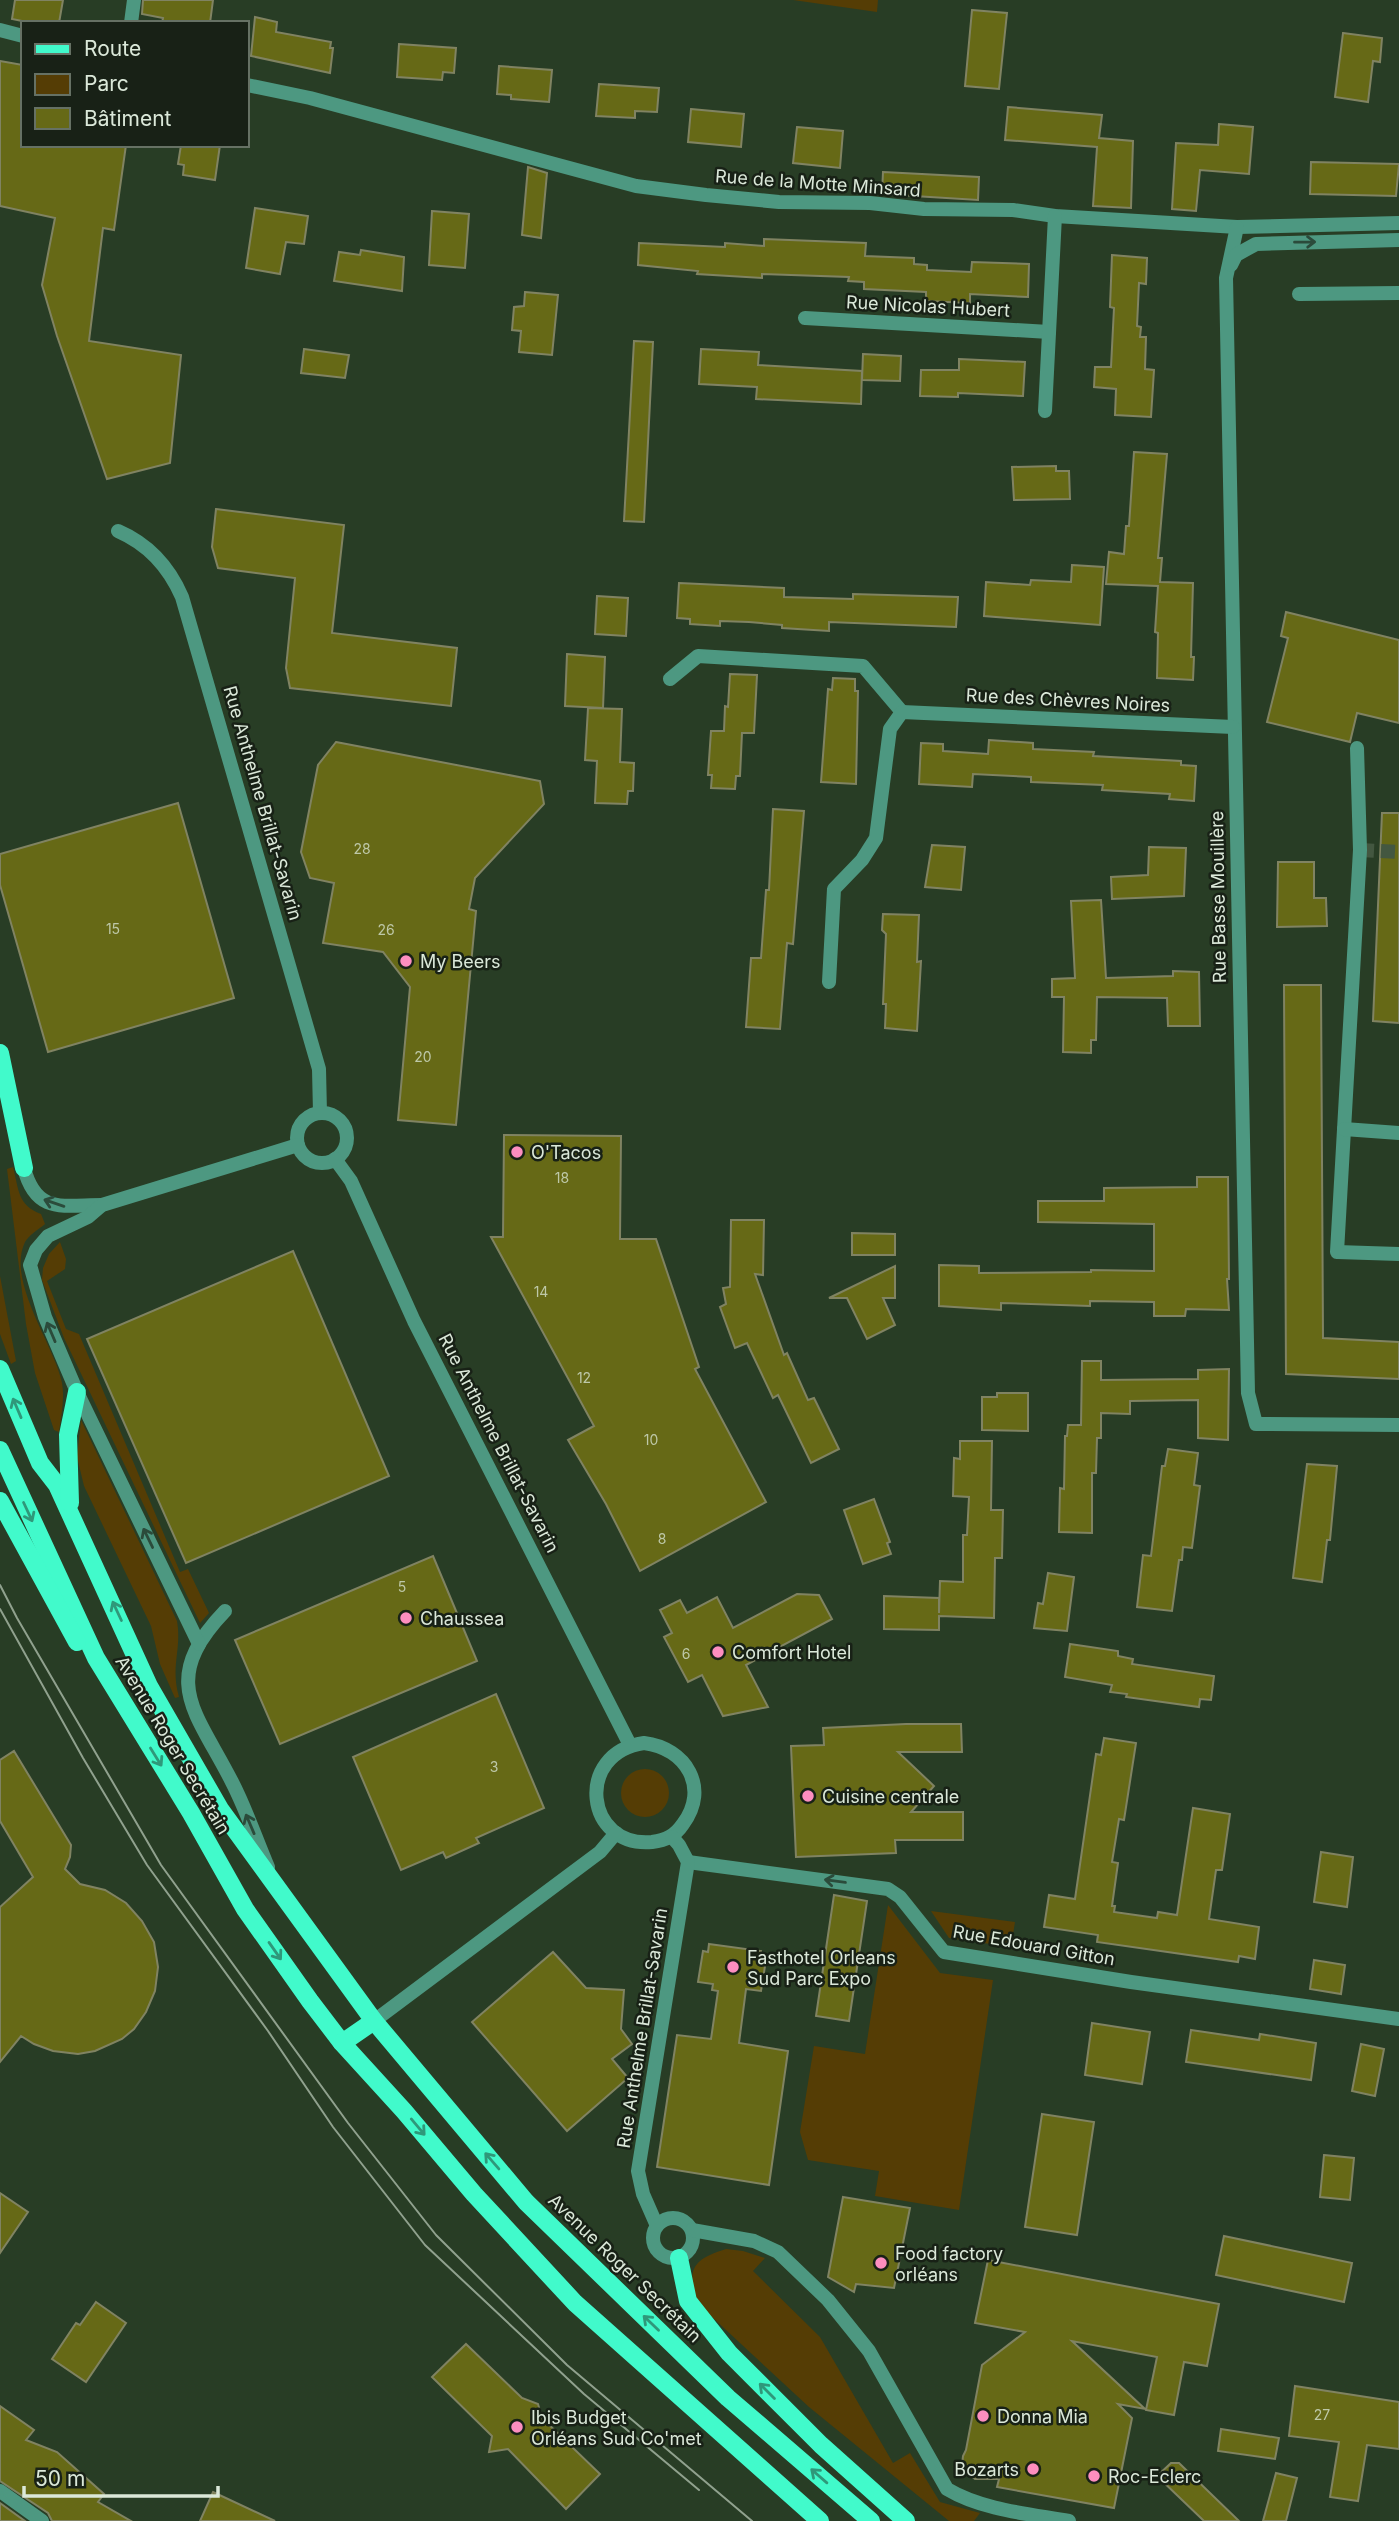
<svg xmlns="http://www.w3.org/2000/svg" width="1399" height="2521" font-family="Inter,sans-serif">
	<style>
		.green { fill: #553d05 }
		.building { fill: #666916; stroke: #808362; stroke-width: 2 }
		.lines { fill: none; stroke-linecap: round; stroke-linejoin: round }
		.street-tunnel { stroke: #435740; stroke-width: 14; stroke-dasharray: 14 7; stroke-linecap: butt }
		.street { stroke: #4d9881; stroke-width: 14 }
		.primary { stroke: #41facb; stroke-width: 18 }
		.tram { stroke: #90a18e; stroke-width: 2 }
		.oneway { stroke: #2b4b3b }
		.oneway2 { stroke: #2f987a }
		.poi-dot { fill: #fd8ebf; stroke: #182116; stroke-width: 2.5 }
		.labels { text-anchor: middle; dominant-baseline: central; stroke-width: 5; stroke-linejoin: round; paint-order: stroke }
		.number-label { font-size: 14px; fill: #bec8a8 }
		.street-label { font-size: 18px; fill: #dbe8d9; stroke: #182116 }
		.poi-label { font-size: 18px; fill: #dbe8d9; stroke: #182116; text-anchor: start }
	</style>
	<rect width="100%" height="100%" fill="#283d25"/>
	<!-- green -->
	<g class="green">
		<polygon points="793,0 878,0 877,12"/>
		<path d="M13 1167C19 1189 17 1205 41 1214L45 1224C39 1229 29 1235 25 1242 6 1281 54 1344 62 1383 65 1399 61 1416 59 1432L54 1430 35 1373 26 1324 7 1169Z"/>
		<polygon points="60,1242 66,1259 65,1269 47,1281 66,1329 79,1334 180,1572 188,1569 209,1613 200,1623 64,1338 42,1280 43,1268 49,1254"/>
		<polygon points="0,1276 16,1361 11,1364 0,1334"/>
		<path d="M81 1420 177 1621C182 1650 170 1666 179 1697L175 1698 160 1664 151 1626 84 1486 77 1457Z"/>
		<circle cx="645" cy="1793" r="24"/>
		<polygon points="888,1905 940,1973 993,1980 959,2210 875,2196 879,2171 808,2160 800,2132 814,2046 865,2054"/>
		<polygon points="931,1911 1015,1922 1011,1947 949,1938"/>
		<path d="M726 2249 743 2251 765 2258 753 2271 820 2337 893 2463 910 2453 940 2502 980 2513 974 2521H949L809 2407 698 2304C687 2271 690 2260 726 2249Z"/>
	</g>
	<!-- building -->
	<g class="building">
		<polygon points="15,0 63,0 59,23 32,23 12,19"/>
		<polygon points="143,0 213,0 210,23 162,23 163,18 142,14"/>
		<polygon points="972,10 1007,13 999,89 965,86"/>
		<polygon points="255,17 277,22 276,32 331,42 330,48 333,48 330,73 251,56"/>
		<polygon points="1343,33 1382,38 1380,62 1373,61 1368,102 1335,97"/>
		<polygon points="399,44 456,48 454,73 443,72 442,80 397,77"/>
		<polygon points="0,61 23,65 23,145 126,145 114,230 103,228 89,341 181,355 170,463 107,479 57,336 42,285 55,218 0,206"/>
		<polygon points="499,66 552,70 549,102 511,99 511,95 497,94"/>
		<polygon points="599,84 659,88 657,112 635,111 635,118 596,116"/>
		<polygon points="1008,107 1102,115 1099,138 1133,141 1131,208 1093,206 1097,147 1005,140"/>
		<polygon points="691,109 744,114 741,147 688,142"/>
		<polygon points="1219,124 1253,127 1249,174 1200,170 1196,211 1172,209 1176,143 1218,145"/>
		<polygon points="797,127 843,131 840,168 793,163"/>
		<polygon points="181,145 220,145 215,180 183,175 184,165 178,164"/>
		<polygon points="1311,162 1399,164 1396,196 1310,194"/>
		<polygon points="528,167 547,173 541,238 522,235"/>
		<polygon points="883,172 979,177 978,200 882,194"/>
		<polygon points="255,208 308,216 304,244 286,242 280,274 246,268"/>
		<polygon points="432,211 469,214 465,268 429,265"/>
		<polygon points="764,239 866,243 865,256 914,258 914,264 927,265 927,270 971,272 972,262 1029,264 1028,297 970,294 970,303 926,301 926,292 864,289 864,282 848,281 849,277 762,274 762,278 697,274 698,271 638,265 639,243 725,247 725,243 764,246"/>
		<polygon points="361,250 404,257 402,291 334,281 339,252 360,255"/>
		<polygon points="1112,255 1147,258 1146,284 1139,283 1137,326 1141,327 1140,337 1146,337 1145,369 1154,370 1151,417 1115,415 1116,389 1094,387 1095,367 1111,367 1114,308 1110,307"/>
		<polygon points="525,292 558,295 552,355 519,352 521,331 512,330 514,307 524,306"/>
		<polygon points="634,341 653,342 644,522 624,521"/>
		<polygon points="304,349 349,355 345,378 301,373"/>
		<polygon points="701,349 759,352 758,365 862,371 861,404 756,399 757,387 699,384"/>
		<polygon points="863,354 901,356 900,381 862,380"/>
		<polygon points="959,359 1025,362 1023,396 958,393 958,397 920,396 921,370 959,370"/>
		<polygon points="1134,452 1167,454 1158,558 1162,558 1160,582 1193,583 1191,657 1194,657 1193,680 1157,678 1158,633 1155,632 1158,586 1106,584 1109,552 1124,554 1126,526 1129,526"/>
		<polygon points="1056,466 1056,471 1069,471 1070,499 1014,500 1012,467"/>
		<polygon points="216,509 344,525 332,633 457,648 451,706 290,688 286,668 295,578 218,568 212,547"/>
		<polygon points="1072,565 1104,567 1100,625 984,616 986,582 1030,585 1031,580 1071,582"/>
		<polygon points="679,583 784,588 784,597 853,599 853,594 958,597 956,627 829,622 829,631 782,628 782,625 749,622 720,621 720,626 690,624 690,619 677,618"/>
		<polygon points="597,596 628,598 626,636 595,634"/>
		<polygon points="1286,612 1399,640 1399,723 1357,713 1350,742 1267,722 1288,638 1281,636"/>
		<polygon points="567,654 605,657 603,708 565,706"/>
		<polygon points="730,674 757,675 754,733 742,733 740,776 736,776 735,789 711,788 712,775 708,775 711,731 724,731 725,706 728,707"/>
		<polygon points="833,678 855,679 855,691 858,691 856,784 821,782 828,689 832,690"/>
		<polygon points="588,708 622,709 620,762 634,763 633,791 628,791 627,804 595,803 597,761 585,760"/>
		<polygon points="989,740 1033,743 1033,749 1094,752 1093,756 1181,761 1181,765 1196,766 1194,801 1169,799 1170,794 1102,790 1103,785 1031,782 1031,777 973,774 972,787 919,784 921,743 943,744 943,751 988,754"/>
		<polygon points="336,742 540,781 544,804 475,878 469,909 476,911 456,1125 398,1120 410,987 383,952 323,943 334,883 310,878 301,852 318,765"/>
		<polygon points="178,803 234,998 48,1052 0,885 0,854"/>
		<polygon points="773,809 804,811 793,944 787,943 780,1029 746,1027 751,958 761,958 766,890 769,890"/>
		<polygon points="1382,813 1399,813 1399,1023 1373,1021"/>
		<polygon points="932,845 965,847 961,890 925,887"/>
		<polygon points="1149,847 1186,848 1184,896 1112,899 1111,877 1148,875"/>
		<polygon points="1278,862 1314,862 1314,898 1326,898 1327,926 1277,927"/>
		<polygon points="1101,900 1106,978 1173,976 1173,971 1199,972 1200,1026 1168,1026 1167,998 1097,997 1096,1040 1091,1040 1091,1053 1063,1052 1064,997 1052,997 1052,979 1075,978 1071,901"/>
		<polygon points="883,914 919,915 917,962 921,961 917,1031 885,1028 886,1004 883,1004 886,934 882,930"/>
		<polygon points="1284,985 1321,985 1323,1338 1399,1342 1399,1379 1286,1374"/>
		<polygon points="504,1135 621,1136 620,1239 656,1239 699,1367 695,1369 766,1502 640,1571 606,1504 568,1440 594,1426 491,1237 503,1237"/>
		<polygon points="1197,1177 1228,1177 1229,1279 1227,1279 1229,1310 1186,1309 1185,1316 1154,1316 1154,1302 1090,1301 1090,1306 1001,1303 1001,1310 939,1306 939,1265 979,1266 979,1273 1091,1272 1091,1270 1154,1271 1154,1224 1038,1222 1038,1201 1104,1201 1104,1188 1197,1187"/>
		<polygon points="731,1220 764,1220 763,1275 755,1274 784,1355 787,1353 808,1400 814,1398 839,1449 811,1463 778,1395 773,1398 747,1343 735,1348 720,1307 726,1304 723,1288 730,1287"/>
		<polygon points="852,1233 895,1234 895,1255 852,1255"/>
		<polygon points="293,1251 389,1476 186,1563 87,1339"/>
		<polygon points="895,1266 895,1298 883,1298 895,1325 867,1339 847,1298 829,1298"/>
		<polygon points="1082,1361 1101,1361 1101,1380 1198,1379 1198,1370 1229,1369 1228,1440 1198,1438 1198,1400 1130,1401 1130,1414 1101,1413 1101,1438 1097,1438 1096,1473 1092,1473 1092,1533 1059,1532 1060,1488 1064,1489 1065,1436 1067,1436 1068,1425 1081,1425"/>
		<polygon points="997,1393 1028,1393 1028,1431 982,1430 982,1397 997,1397"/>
		<polygon points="960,1441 992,1441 991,1510 1003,1510 1002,1558 995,1558 994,1618 939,1616 939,1630 884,1629 884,1596 939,1598 939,1613 940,1581 963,1582 963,1535 967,1535 969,1497 953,1496 954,1458 960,1459"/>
		<polygon points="1168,1449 1198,1453 1194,1485 1200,1486 1192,1548 1183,1547 1182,1560 1179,1560 1172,1611 1137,1607 1143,1555 1151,1556 1162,1466 1165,1466"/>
		<polygon points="1307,1464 1337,1466 1330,1540 1327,1540 1322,1582 1293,1578"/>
		<polygon points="874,1499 890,1542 887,1543 891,1554 863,1564 844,1510"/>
		<polygon points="433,1556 477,1661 280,1744 235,1640"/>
		<polygon points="1048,1573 1074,1577 1067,1631 1034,1628 1038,1603 1043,1604"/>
		<polygon points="797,1594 819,1595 832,1619 746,1665 768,1707 723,1716 702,1675 688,1682 664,1637 672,1633 660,1610 680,1600 687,1613 717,1597 733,1628"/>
		<polygon points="1070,1644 1118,1651 1118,1656 1133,1659 1132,1664 1214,1676 1211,1700 1200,1699 1199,1707 1126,1697 1127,1694 1110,1692 1112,1685 1065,1677"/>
		<polygon points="496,1694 544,1808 476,1838 479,1843 446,1858 443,1852 401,1870 353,1757"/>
		<polygon points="906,1724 961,1724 962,1752 898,1752 934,1786 911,1812 963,1812 963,1840 895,1840 896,1853 796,1857 791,1746 824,1745 823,1728"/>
		<polygon points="1104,1738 1136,1743 1124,1820 1119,1819 1112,1862 1118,1863 1112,1906 1115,1906 1114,1912 1157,1918 1158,1912 1177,1915 1193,1808 1230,1814 1222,1870 1216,1870 1209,1919 1259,1927 1255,1959 1239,1956 1238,1962 1097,1942 1098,1935 1044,1927 1049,1895 1075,1899 1096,1754 1101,1755"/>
		<polygon points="14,1751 71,1845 70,1857 65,1869 80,1884 105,1890 126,1903 142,1921 154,1942 158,1967 155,1991 146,2012 134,2029 122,2039 95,2051 78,2054 53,2051 34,2044 21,2036 0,2062 0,1907 33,1877 0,1821 0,1760"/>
		<polygon points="1321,1852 1353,1857 1347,1907 1314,1902"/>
		<polygon points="834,1895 867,1901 849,2021 816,2016"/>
		<polygon points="709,1944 761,1951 760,1959 766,1960 761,1991 746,1989 739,2043 788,2051 769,2185 657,2167 677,2035 711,2039 718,1991 712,1990 713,1984 698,1982 703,1951 708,1952"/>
		<polygon points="553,1952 586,1988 624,1990 621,2029 632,2044 612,2059 628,2078 567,2131 472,2022"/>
		<polygon points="1314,1960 1345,1965 1341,1994 1310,1989"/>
		<polygon points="1092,2023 1150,2032 1142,2084 1085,2075"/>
		<polygon points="1191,2030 1259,2040 1260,2034 1316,2043 1311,2080 1186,2062"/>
		<polygon points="1361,2044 1384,2049 1375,2096 1352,2091"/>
		<polygon points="1042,2114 1094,2122 1077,2235 1025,2227"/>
		<polygon points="1324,2155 1354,2158 1350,2200 1320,2197"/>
		<polygon points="0,2193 28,2212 0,2253"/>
		<polygon points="843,2197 910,2208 894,2288 856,2284 854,2292 828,2277"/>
		<polygon points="1224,2236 1352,2263 1344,2302 1216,2275"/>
		<polygon points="988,2260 1219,2304 1207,2366 1184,2362 1174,2415 1146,2410 1157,2357 1072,2341 1145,2409 1118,2404 1132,2418 1114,2508 997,2487 999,2479 975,2479 966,2472 962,2465 963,2456 966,2450 982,2365 1025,2332 975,2323"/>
		<polygon points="96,2302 126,2323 86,2382 52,2359 76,2323 80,2325"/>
		<polygon points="466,2344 522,2398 538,2404 542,2418 600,2474 566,2509 508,2449 489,2452 492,2436 432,2377"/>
		<polygon points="1295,2386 1399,2402 1399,2449 1367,2445 1358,2501 1330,2497 1339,2442 1289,2436"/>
		<polygon points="0,2406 34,2430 26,2440 57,2452 104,2494 98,2502 131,2521 52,2521 48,2513 0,2481"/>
		<polygon points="1221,2429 1279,2438 1275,2459 1218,2451"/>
		<polygon points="1171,2463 1179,2463 1239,2521 1204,2521 1157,2476"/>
		<polygon points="1276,2473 1297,2478 1286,2521 1263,2521"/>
		<polygon points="213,2492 275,2521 200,2521"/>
		<polygon points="0,2503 25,2521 0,2521"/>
	</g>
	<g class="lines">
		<!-- street-tunnel -->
		<polyline class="street-tunnel" points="1360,850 1399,852"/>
		<!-- street -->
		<g class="street">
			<polyline points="131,23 134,0"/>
			<polyline points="0,30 23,36"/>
			<polyline points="247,85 310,98 636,186 706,195 779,202 870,203 924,209 1013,210 1055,216 1237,227 1399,223"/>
			<polyline points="1237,227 1226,278 1248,1393 1256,1424 1399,1425"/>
			<polyline points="1231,265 1236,255 1256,244 1399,240"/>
			<polyline points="1299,294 1399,293"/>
			<polyline points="805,318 1049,332"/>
			<polyline points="1045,411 1055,216"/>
			<path d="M118 531C148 544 169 567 182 597L319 1069 320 1113"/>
			<polyline points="670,679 698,656 863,666 902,712"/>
			<polyline points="1357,748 1360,850 1337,1252 1399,1254"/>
			<polyline points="829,982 834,889 862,860 876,838 890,729 902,712 1233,727"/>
			<circle cx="322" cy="1138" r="25"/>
			<polyline points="1344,1129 1399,1133"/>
			<polyline points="335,1159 351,1181 414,1321 630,1745"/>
			<path d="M24 1168C36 1215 64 1205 102 1205"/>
			<path d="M225 1611C158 1681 196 1711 232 1782 246 1809 256 1839 268 1867"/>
			<polyline points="199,1644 77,1392 45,1317 30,1265 36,1250 48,1236 88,1217 102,1205 298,1145"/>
			<path d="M644 1743C686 1748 710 1788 683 1824 675 1836 666 1840 652 1842 585 1848 574 1753 644 1743Z"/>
			<polyline points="688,1862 888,1889 900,1897 944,1952 1131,1982 1399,2019"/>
			<polyline points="374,2021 600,1852 616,1833"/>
			<circle cx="673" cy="2238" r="20"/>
			<polyline points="657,2226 643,2194 638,2171 688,1862 679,1845 672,1837"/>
			<path d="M692 2230 754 2241 778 2252 828 2300 869 2351 947 2489C982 2510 1030 2514 1069 2521"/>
			<polyline points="0,2491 42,2521"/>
		</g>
		<!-- primary -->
		<g class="primary">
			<polyline points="0,1053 24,1168"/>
			<polyline points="0,1369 40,1463 57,1485 149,1686 220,1809 374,2021 526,2202 728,2398 871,2521"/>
			<polyline points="0,1450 96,1658 191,1813 245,1909 310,2001 342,2043 404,2111 474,2194 575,2303 820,2521"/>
			<polyline points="0,1501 77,1642"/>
			<polyline points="70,1503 68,1435 77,1392"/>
			<polyline points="342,2043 374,2021"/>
			<polyline points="679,2258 688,2301 729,2353 821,2445 906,2521"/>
		</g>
		<!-- tram -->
		<g class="tram">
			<polyline points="0,1585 17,1618 161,1865 348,2123 436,2235 567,2365 752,2521"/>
			<polyline points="0,1609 83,1758 147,1865 268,2031 333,2127 425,2245 584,2394 699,2490"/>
		</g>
	</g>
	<!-- one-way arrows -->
	<defs><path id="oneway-shaft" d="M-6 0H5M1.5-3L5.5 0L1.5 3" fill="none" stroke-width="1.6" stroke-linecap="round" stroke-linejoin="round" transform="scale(1.75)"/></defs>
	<g class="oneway">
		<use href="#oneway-shaft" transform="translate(1305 242) rotate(-1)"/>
		<use href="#oneway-shaft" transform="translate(54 1203) rotate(-161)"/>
		<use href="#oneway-shaft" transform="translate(51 1332) rotate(-113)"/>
		<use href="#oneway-shaft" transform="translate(148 1538) rotate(-116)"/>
		<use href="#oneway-shaft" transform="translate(250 1824) rotate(-113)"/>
		<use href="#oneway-shaft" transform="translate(835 1881) rotate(-172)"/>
	</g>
	<g class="oneway2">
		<use href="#oneway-shaft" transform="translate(17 1408) rotate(-113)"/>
		<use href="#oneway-shaft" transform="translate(28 1512) rotate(65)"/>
		<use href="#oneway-shaft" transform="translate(117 1611) rotate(-115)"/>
		<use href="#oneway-shaft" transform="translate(156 1757) rotate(58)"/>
		<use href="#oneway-shaft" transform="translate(275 1951) rotate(55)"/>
		<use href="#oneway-shaft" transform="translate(418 2127) rotate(50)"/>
		<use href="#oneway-shaft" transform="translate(492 2161) rotate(-131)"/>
		<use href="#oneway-shaft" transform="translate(651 2323) rotate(-136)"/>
		<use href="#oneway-shaft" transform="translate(767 2391) rotate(-135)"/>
		<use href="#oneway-shaft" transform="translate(819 2476) rotate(-139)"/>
	</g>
	<!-- markers -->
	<g class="poi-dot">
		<circle cx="406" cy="961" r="7"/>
		<circle cx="517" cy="1152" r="7"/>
		<circle cx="406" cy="1618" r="7"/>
		<circle cx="718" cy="1652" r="7"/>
		<circle cx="808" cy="1796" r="7"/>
		<circle cx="733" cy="1967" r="7"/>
		<circle cx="881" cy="2263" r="7"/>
		<circle cx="983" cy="2416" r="7"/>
		<circle cx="517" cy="2427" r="7"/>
		<circle cx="1033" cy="2469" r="7"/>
		<circle cx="1094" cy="2476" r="7"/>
	</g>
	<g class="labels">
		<!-- number labels -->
		<g class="number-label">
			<text x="362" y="848">28</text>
			<text x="113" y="928">15</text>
			<text x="386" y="929">26</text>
			<text x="423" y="1056">20</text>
			<text x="562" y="1177">18</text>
			<text x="541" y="1291">14</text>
			<text x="584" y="1377">12</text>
			<text x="651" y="1439">10</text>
			<text x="662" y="1538">8</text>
			<text x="402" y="1586">5</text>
			<text x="686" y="1653">6</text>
			<text x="494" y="1766">3</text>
			<text x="1322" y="2414">27</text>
		</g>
		<!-- street labels -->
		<g class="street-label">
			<text transform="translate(818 183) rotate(4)">Rue de la Motte Minsard</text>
			<text transform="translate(928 306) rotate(3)">Rue Nicolas Hubert</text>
			<text transform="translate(1068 700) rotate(3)">Rue des Chèvres Noires</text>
			<text transform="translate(263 803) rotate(74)">Rue Anthelme Brillat-Savarin</text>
			<text transform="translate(1218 897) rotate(-91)">Rue Basse Mouillère</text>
			<text transform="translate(499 1443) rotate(63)">Rue Anthelme Brillat-Savarin</text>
			<text transform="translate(173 1745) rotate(59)">Avenue Roger Secrétain</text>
			<text transform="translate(1034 1945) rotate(10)">Rue Edouard Gitton</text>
			<text transform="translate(642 2028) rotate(-81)">Rue Anthelme Brillat-Savarin</text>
			<text transform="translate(625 2268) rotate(44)">Avenue Roger Secrétain</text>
		</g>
		<!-- poi labels -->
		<g class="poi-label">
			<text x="420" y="961">My Beers</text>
			<text x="531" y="1152">O'Tacos</text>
			<text x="420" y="1618">Chaussea</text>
			<text x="732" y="1652">Comfort Hotel</text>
			<text x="822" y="1796">Cuisine centrale</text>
			<text x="747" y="1957">Fasthotel Orleans<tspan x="747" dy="21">Sud Parc Expo</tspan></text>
			<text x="895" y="2253">Food factory<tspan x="895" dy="21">orléans</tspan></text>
			<text x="997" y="2416">Donna Mia</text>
			<text x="531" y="2417">Ibis Budget<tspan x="531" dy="21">Orléans Sud Co'met</tspan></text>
			<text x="1019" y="2469" text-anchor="end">Bozarts</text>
			<text x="1108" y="2476">Roc-Eclerc</text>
		</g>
	</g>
	<!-- legend -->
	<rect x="21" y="21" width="228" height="126" fill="#182116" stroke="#667164" stroke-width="2"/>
	<rect x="35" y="44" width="35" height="10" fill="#41facb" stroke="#667164" stroke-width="2"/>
	<text x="84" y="56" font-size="21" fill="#dbe8d9">Route</text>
	<rect x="35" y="74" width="35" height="21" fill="#553d05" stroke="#667164" stroke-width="2"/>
	<text x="84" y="91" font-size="21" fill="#dbe8d9">Parc</text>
	<rect x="35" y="108" width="35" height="21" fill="#666916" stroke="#667164" stroke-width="2"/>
	<text x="84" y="126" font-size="21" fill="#dbe8d9">Bâtiment</text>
	<!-- scale -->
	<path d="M24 2486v10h194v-10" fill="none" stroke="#dbe8d9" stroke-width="3.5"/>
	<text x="35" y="2486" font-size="21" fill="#dbe8d9" stroke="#182116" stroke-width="5" paint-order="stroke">50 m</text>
</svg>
